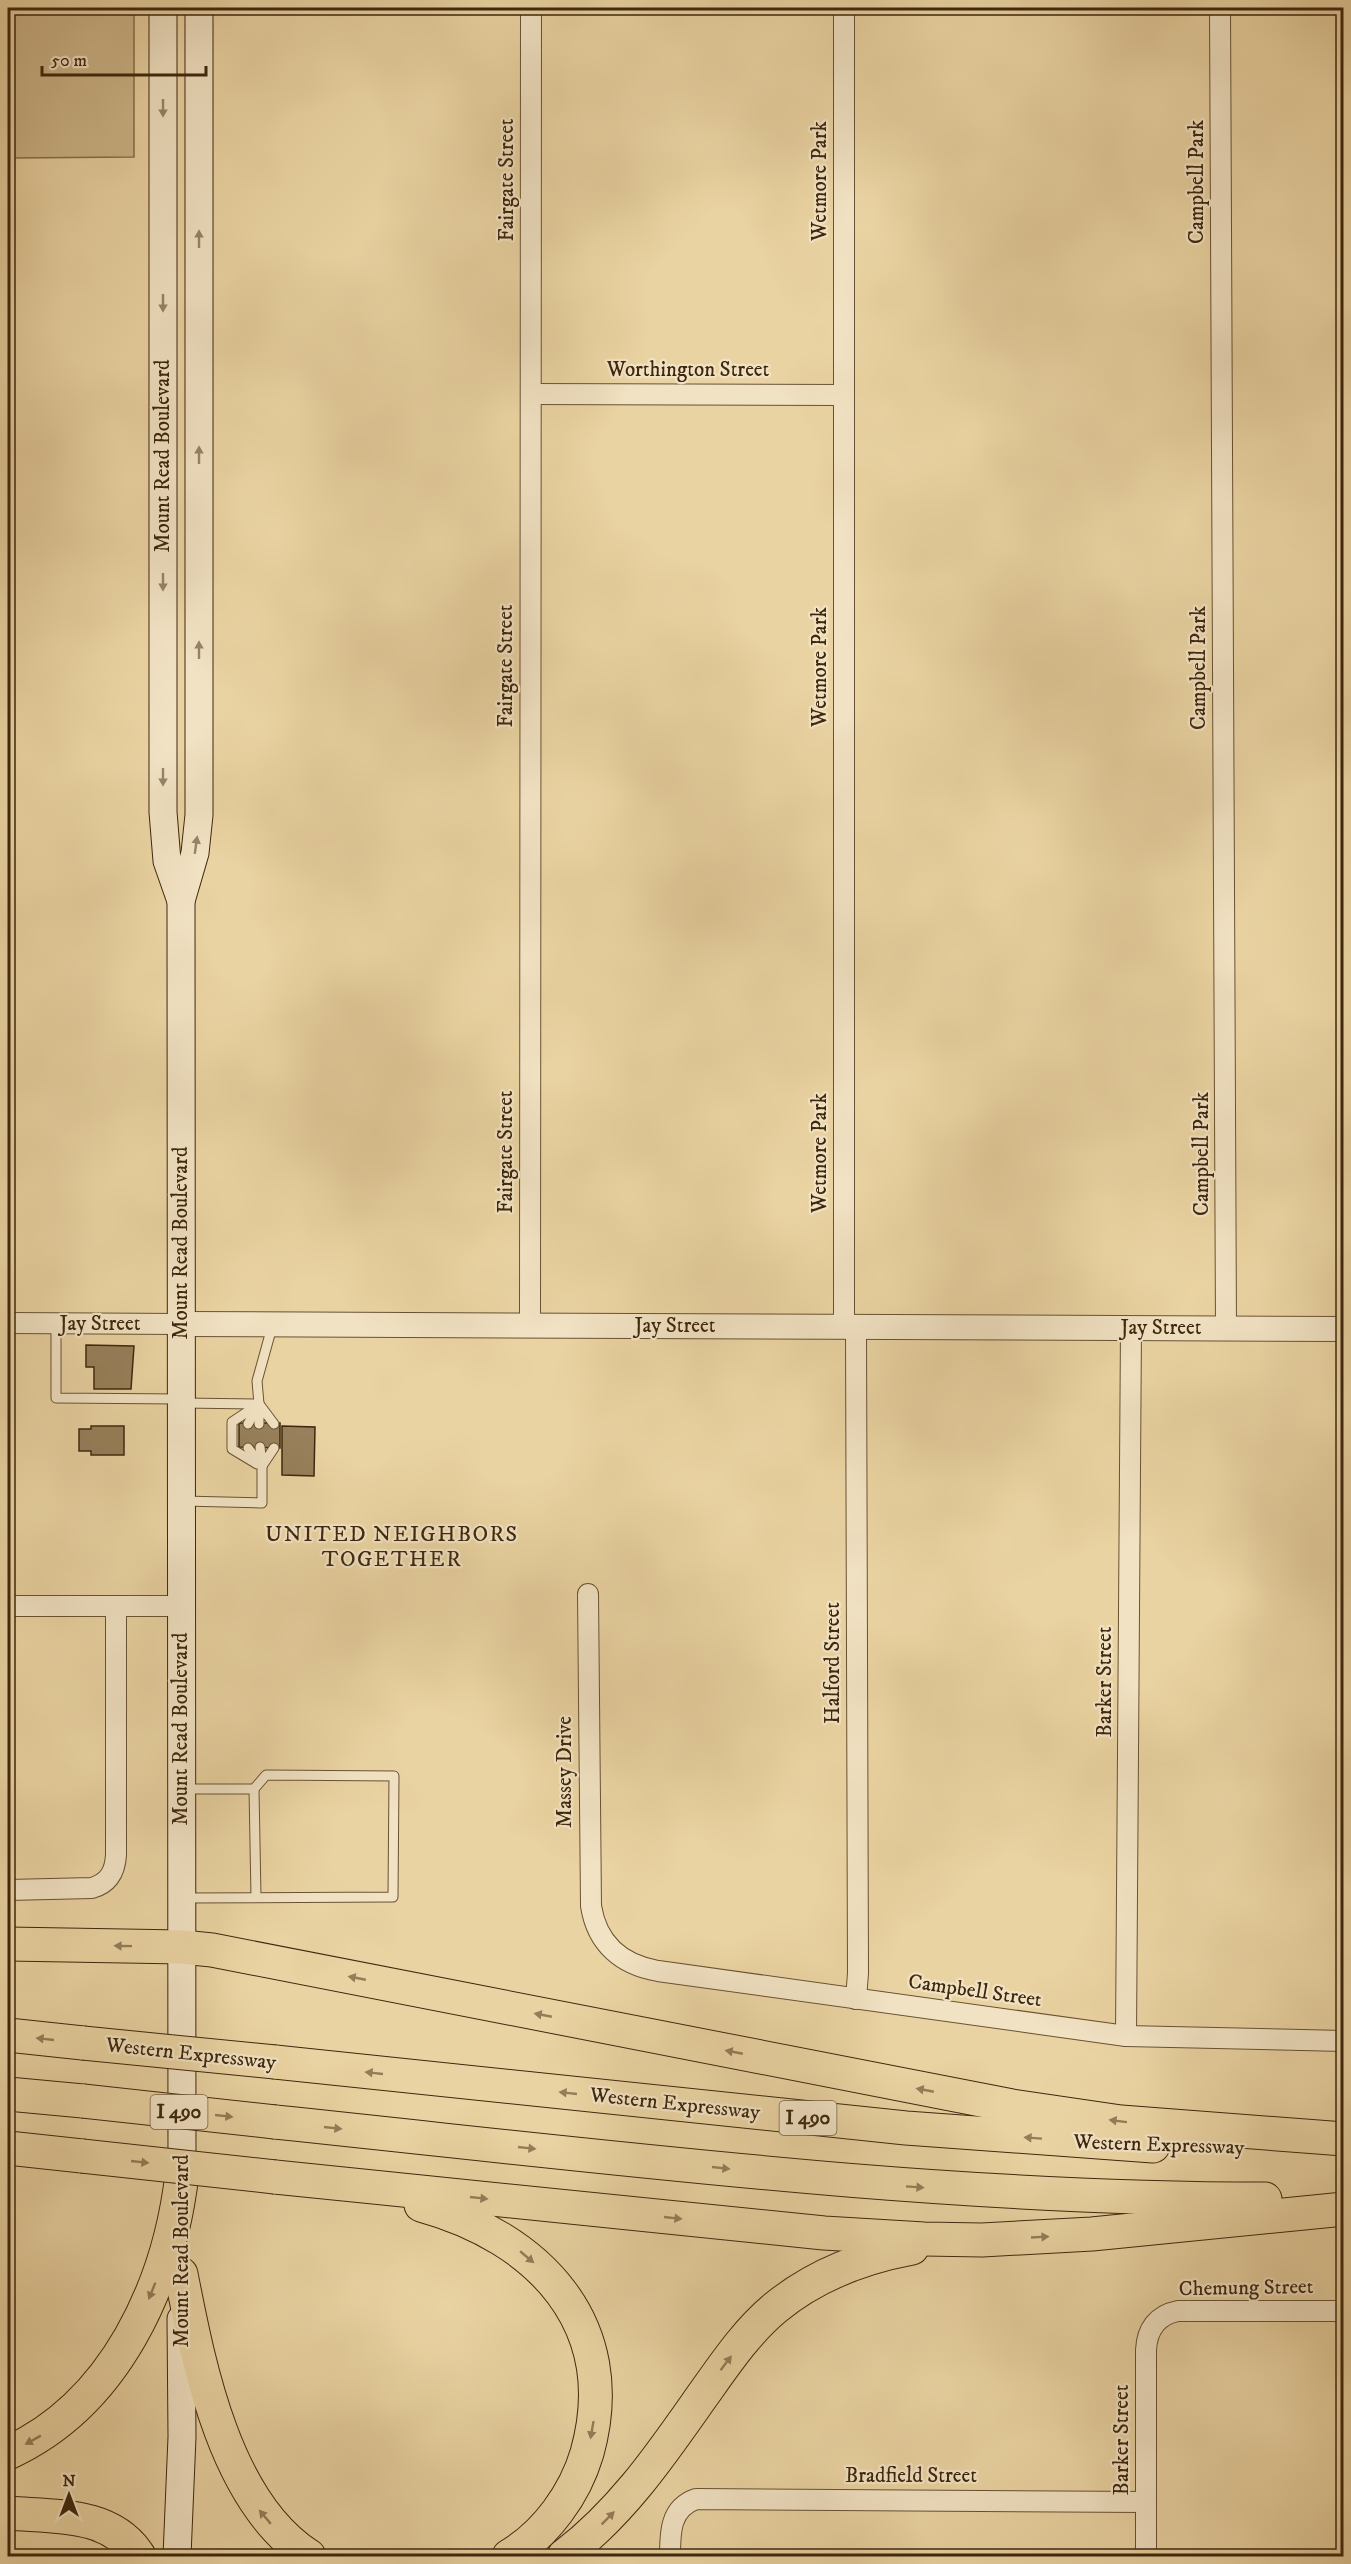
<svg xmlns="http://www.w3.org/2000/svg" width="1351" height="2564" font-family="'IM FELL DW Pica',serif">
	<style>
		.green { fill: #cdb689; stroke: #856e4c; stroke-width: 1.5 }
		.building { fill: #97805b; stroke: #3d270e; stroke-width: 1.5 }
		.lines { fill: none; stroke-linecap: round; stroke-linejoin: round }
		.service-casing { stroke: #685233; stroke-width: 11 }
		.minor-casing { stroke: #685233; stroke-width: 22 }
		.tertiary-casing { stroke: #685233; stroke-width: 26 }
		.secondary-casing { stroke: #3d270e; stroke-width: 29 }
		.motorway-casing { stroke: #3d270e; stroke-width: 35 }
		.service { stroke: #f1e2c3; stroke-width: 9 }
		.minor { stroke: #f1e2c3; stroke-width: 20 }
		.tertiary { stroke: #f1e2c3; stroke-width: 24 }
		.secondary { stroke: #f1e2c3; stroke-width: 27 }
		.motorway { stroke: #ead3a2; stroke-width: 33 }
		.motorway-bridge-casing { stroke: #3d270e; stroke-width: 35; stroke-linecap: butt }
		.motorway-bridge { stroke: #ead3a2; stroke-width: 33 }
		.oneway { fill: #978468 }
		.oneway2 { fill: #947d58 }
		.labels { text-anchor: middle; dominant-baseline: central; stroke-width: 4.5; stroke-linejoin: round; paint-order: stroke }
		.shield { fill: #f1e2c3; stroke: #735f44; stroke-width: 1.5 }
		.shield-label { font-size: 20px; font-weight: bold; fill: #3d270e }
		.street-label { font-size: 21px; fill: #3d270e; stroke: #f1e2c3 }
		.neighbourhood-label { font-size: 22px; letter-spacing: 1.5px; fill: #3d270e; stroke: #f1e2c3 }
	</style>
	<rect width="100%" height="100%" fill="#ead3a2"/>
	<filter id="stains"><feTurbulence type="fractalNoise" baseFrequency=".00333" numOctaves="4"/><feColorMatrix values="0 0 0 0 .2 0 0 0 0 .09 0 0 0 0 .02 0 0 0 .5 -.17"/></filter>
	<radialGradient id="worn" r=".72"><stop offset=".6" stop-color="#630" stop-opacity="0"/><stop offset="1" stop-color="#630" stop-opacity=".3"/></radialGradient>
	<!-- green -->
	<polygon class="green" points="8,8 134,8 134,157 8,158"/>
	<!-- building -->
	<g class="building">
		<polygon points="86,1345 134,1346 131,1389 94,1389 94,1367 86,1367"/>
		<polygon points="239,1423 280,1423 280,1448 239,1447"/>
		<polygon points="91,1426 124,1426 124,1455 91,1455 91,1451 79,1451 79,1429 91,1429"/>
		<polygon points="282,1426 315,1427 314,1476 282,1475"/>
	</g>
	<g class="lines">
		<!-- service casing -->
		<g class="service-casing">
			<g id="service">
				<polyline points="56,1324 56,1398 180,1399"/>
				<polyline points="183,1403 259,1404"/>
				<polyline points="256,1406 232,1422 232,1449 257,1464"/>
				<polyline points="248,1424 259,1404 257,1381 272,1327"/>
				<polyline points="259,1424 259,1404 274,1424"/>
				<polyline points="260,1447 262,1466 274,1448"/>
				<polyline points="183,1501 262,1503 262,1466 248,1448"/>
				<polyline points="183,1789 254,1789 266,1775 394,1776 393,1897 184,1898"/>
				<polyline points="254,1789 256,1897"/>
			</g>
		</g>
		<!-- minor casing -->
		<g class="minor-casing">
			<g id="minor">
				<polyline points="844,8 844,1327"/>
				<polyline points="1220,8 1226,1328"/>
				<polyline points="531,394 844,395"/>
				<polyline points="8,1323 181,1324"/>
				<polyline points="530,1325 531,8"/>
				<polyline points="856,1327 858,1973 856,1999"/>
				<path d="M588 1594 591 1906C597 1944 622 1965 658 1971L1126 2036 1344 2041"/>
				<polyline points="8,1606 181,1606"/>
				<path d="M8 1890 92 1888C109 1883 115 1872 116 1855V1606"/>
				<polyline points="1126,2036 1131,1328"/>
				<path d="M670 2556C670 2533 670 2508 696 2499L1146 2502"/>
				<path d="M1146 2556V2350C1147 2329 1157 2315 1178 2311H1344"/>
			</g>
		</g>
		<!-- tertiary casing -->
		<g class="tertiary-casing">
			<polyline id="tertiary" points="181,1324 1344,1329"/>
		</g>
		<!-- secondary casing -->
		<g class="secondary-casing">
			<g id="secondary">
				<polyline points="163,8 163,812 167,861 181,901"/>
				<polyline points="182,2188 181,901 195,853 199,815 199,8"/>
				<polyline points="177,2556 182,2437 181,2319"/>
			</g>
		</g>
		<!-- motorway casing -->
		<g class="motorway-casing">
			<g id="motorway">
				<polyline points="8,1944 182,1947 212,1950 1012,2106 1121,2122 1344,2139"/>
				<polyline points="8,2035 83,2043"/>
				<polyline points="275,2062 906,2128 1153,2146"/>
				<polyline points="8,2094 83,2101"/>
				<path d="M275 2122C604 2156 933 2199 1265 2199"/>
				<polyline points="8,2148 82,2156"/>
				<polyline points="275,2177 824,2233 924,2239 982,2240 1092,2234 1344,2209"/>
				<path d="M421 2205C538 2237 623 2324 587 2453 575 2494 546 2534 509 2556"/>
				<path d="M181 2274C199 2366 225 2502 309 2556"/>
				<path d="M8 2453C115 2404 169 2286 182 2174"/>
				<path d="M8 2513C54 2517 111 2512 139 2556"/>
				<path d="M564 2556C621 2513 660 2456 700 2399 723 2367 745 2333 775 2308 814 2276 863 2257 912 2248"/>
			</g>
		</g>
		<!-- service -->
		<use href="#service" class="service"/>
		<!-- minor -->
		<use href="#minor" class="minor"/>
		<!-- tertiary -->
		<use href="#tertiary" class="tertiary"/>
		<!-- secondary -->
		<use href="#secondary" class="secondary"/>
		<!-- motorway -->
		<use href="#motorway" class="motorway"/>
		<!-- motorway-bridge casing -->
		<g class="motorway-bridge-casing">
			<g id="motorway-bridge">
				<polyline points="83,2043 275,2062"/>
				<polyline points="83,2101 275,2122"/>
				<polyline points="82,2156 275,2177"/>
			</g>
		</g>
		<!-- motorway-bridge -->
		<use href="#motorway-bridge" class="motorway-bridge"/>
	</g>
	<!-- one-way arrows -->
	<defs><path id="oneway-solid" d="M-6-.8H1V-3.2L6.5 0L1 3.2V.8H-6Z" transform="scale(1.5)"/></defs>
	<g class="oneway">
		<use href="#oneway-solid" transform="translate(163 108) rotate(90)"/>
		<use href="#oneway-solid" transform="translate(199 239) rotate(-90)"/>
		<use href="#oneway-solid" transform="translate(163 303) rotate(90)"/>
		<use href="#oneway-solid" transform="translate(199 455) rotate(-90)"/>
		<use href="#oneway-solid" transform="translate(163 582) rotate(90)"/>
		<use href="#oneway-solid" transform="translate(199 650) rotate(-90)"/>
		<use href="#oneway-solid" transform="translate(163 777) rotate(90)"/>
		<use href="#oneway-solid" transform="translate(196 845) rotate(-82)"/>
	</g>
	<g class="oneway2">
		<use href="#oneway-solid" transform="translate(123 1946) rotate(-179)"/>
		<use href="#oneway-solid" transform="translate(357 1978) rotate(-169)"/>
		<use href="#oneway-solid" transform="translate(543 2015) rotate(-169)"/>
		<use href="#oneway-solid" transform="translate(45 2039) rotate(-174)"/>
		<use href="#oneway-solid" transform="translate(734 2052) rotate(-169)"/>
		<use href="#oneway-solid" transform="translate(374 2073) rotate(-174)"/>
		<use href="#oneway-solid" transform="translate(925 2090) rotate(-169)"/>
		<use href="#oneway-solid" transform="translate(568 2093) rotate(-174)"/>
		<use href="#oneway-solid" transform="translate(224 2116) rotate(6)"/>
		<use href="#oneway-solid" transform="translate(1118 2121) rotate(-173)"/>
		<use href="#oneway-solid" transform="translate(333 2128) rotate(6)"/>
		<use href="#oneway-solid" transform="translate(1033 2138) rotate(-176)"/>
		<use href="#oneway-solid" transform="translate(527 2148) rotate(6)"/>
		<use href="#oneway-solid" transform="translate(140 2162) rotate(6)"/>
		<use href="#oneway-solid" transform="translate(721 2168) rotate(6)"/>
		<use href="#oneway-solid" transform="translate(915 2187) rotate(4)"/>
		<use href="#oneway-solid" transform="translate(479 2198) rotate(6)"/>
		<use href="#oneway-solid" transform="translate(673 2218) rotate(6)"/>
		<use href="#oneway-solid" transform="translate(1040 2237) rotate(-3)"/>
		<use href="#oneway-solid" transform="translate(527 2257) rotate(40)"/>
		<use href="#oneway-solid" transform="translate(152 2291) rotate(112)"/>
		<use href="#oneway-solid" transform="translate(726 2363) rotate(-53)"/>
		<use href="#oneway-solid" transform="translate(592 2430) rotate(100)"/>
		<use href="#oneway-solid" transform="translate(33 2440) rotate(151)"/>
		<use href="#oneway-solid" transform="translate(265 2517) rotate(-130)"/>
		<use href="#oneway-solid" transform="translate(608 2518) rotate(-45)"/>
	</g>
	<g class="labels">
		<!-- shield labels -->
		<g class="shield">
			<rect x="150.5" y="2095" width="57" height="34" rx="4.5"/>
			<rect x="779.5" y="2101" width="57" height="34" rx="4.5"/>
		</g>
		<g class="shield-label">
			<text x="179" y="2112">I 490</text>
			<text x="808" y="2118">I 490</text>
		</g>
		<!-- street labels -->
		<g class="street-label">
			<text transform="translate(507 180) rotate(-90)">Fairgate Street</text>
			<text transform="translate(820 181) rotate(-90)">Wetmore Park</text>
			<text transform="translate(1197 182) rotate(-90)">Campbell Park</text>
			<text x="688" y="370">Worthington Street</text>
			<text transform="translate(163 456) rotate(-90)">Mount Read Boulevard</text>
			<text transform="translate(506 666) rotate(-90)">Fairgate Street</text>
			<text transform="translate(820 667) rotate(-90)">Wetmore Park</text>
			<text transform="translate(1199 668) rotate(-90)">Campbell Park</text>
			<text transform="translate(506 1152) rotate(-90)">Fairgate Street</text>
			<text transform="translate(820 1153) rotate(-90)">Wetmore Park</text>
			<text transform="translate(1202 1154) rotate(-90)">Campbell Park</text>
			<text transform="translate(181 1243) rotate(-90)">Mount Read Boulevard</text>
			<text x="100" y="1324">Jay Street</text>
			<text x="675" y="1326">Jay Street</text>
			<text x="1161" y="1328">Jay Street</text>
			<text transform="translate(833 1663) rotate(-90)">Halford Street</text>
			<text transform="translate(1105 1682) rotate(-90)">Barker Street</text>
			<text transform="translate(181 1729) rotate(-90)">Mount Read Boulevard</text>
			<text transform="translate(565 1772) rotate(-90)">Massey Drive</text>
			<text transform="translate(975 1991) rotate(8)">Campbell Street</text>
			<text transform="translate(191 2054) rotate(6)">Western Expressway</text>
			<text transform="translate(675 2104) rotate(6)">Western Expressway</text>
			<text transform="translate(1159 2145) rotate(2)">Western Expressway</text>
			<text transform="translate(182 2251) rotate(-90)">Mount Read Boulevard</text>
			<text transform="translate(1246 2288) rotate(-1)">Chemung Street</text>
			<text transform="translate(1122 2440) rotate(-90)">Barker Street</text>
			<text x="911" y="2476">Bradfield Street</text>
		</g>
		<!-- neighbourhood labels -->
		<g class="neighbourhood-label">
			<text x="392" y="1534">UNITED NEIGHBORS<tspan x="392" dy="25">TOGETHER</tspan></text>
		</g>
	</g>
	<!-- margin -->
	<rect width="1351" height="2564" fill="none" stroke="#ead3a2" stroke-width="30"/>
	<rect x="9" y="9" width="1333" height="2546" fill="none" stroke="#3d270e" stroke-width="3"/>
	<rect x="15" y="15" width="1321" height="2534" fill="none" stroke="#3d270e" stroke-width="1.5"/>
	<!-- north arrow -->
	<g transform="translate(69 2495)" stroke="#f1e2c3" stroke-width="4.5" paint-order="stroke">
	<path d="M0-4.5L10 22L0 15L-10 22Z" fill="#3d270e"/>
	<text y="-9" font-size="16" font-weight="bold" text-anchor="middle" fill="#3d270e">N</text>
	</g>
	<!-- scale -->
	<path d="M42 66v9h164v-9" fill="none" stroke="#3d270e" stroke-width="3"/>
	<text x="51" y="66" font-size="18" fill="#3d270e" stroke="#f1e2c3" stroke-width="4.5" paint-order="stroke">50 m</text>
	<rect width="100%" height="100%" filter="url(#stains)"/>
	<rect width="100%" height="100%" fill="url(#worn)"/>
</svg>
